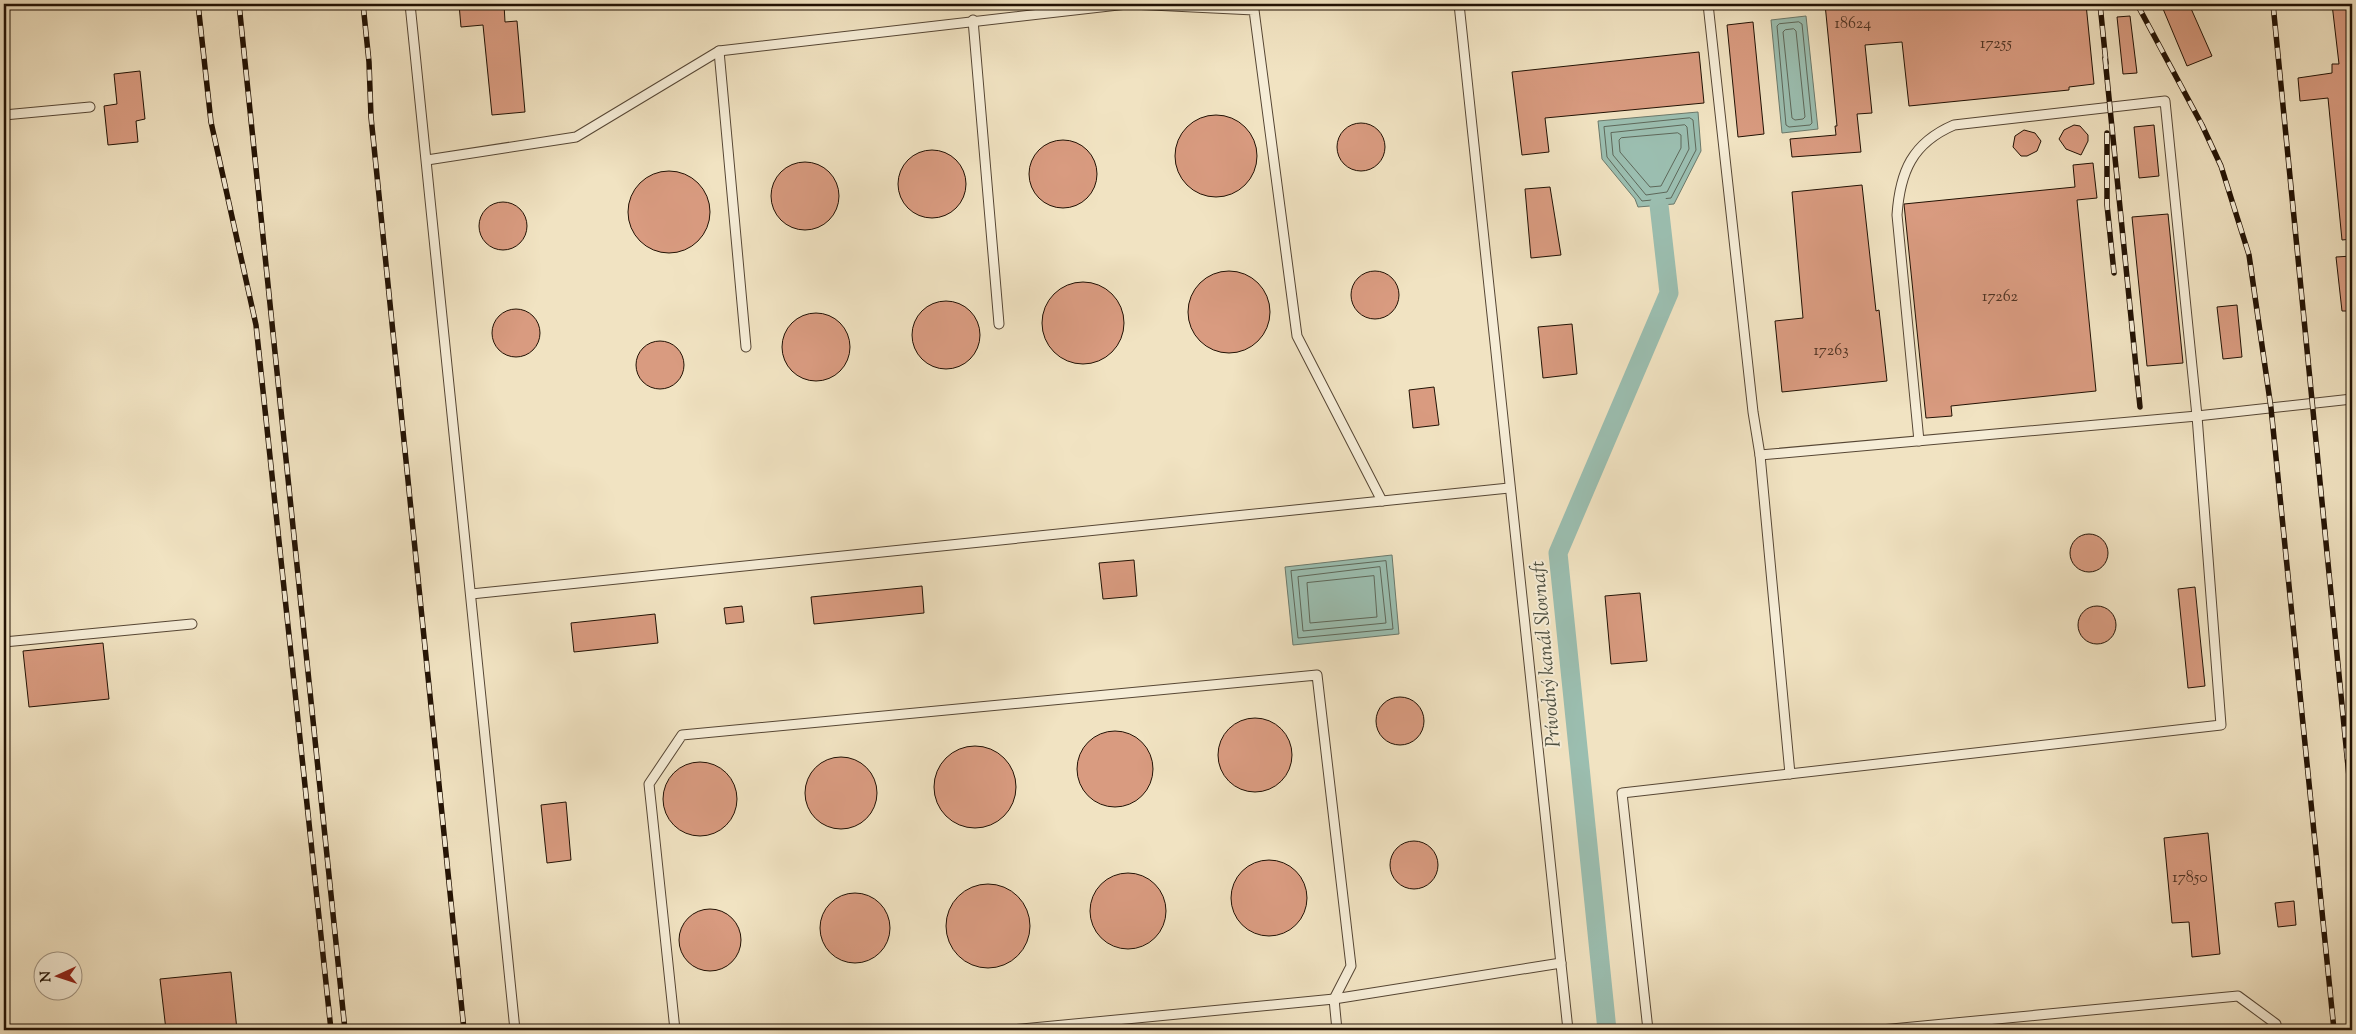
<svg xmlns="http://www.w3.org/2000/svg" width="2356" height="1034" font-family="'Sorts Mill Goudy',serif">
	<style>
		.water { fill: #9bbeb0; stroke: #6b796b }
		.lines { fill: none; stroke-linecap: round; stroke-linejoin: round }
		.shore { stroke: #5e685a; stroke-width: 1 }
		.canal { stroke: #9bbeb0; stroke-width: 19 }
		.building { fill: #d99b80; stroke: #221204 }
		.lane-casing { stroke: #564634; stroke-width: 11 }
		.lane { stroke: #f6edd7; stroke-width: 9 }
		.rail-casing { stroke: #221204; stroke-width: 5.5 }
		.rail { stroke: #f6edd7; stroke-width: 4; stroke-dasharray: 11; stroke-linecap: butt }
		.labels { text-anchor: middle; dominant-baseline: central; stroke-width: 4; stroke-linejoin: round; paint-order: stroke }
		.number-label { font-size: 16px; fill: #503423 }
		.water-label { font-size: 20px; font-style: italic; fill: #4c4e40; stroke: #f6edd7 }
	</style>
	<rect width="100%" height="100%" fill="#f1e3c2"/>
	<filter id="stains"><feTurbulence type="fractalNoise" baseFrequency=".004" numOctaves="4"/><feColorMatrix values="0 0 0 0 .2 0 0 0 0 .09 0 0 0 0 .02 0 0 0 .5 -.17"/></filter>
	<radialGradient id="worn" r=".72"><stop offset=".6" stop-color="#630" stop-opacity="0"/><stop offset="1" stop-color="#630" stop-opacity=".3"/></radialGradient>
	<!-- water -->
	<g class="water">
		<polygon points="1806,16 1818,129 1782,133 1771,20"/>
		<polygon points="1698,112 1701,151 1674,204 1638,207 1635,199 1602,159 1598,121"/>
		<polygon points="1392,555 1399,634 1293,645 1285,567"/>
	</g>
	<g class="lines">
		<!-- shore -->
		<g class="shore">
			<polygon points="1799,22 1802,24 1812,123 1810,125 1789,127 1786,125 1777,26 1779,24"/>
			<polygon points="1794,29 1796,31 1805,117 1803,119 1795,120 1792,118 1783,32 1785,30"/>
			<polygon points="1690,118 1693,120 1696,150 1671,198 1642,201 1607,157 1604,127"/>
			<polygon points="1685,125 1687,127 1689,149 1667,192 1646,195 1613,155 1611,133"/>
			<polygon points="1678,133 1681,135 1681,148 1661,186 1650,187 1620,152 1619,140 1621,138"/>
			<polygon points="1386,561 1393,629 1298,638 1291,571"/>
			<polygon points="1380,567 1386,623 1303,631 1298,577"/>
			<polygon points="1374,576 1377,617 1310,623 1307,583"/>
		</g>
		<!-- canal -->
		<polyline class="canal" points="1607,1030 1558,553 1669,293 1659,205"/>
	</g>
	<!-- building -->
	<g class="building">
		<polygon points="459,4 504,4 505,22 517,21 525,112 492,115 483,25 461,27"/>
		<polygon points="1825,4 2086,4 2094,84 2069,87 2069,90 1909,106 1902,42 1865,45 1872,113 1857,114 1861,152 1792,157 1790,139 1836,135 1835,126 1837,126"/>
		<polygon points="2161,4 2189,4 2212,56 2187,66"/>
		<polygon points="2332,4 2352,4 2352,239 2342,240 2328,98 2300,101 2298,78 2332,73 2332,64 2339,64"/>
		<polygon points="2130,16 2137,73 2123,74 2117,17"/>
		<polygon points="1753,22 1764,134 1738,137 1727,25"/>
		<polygon points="1699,52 1704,103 1545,118 1549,152 1522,155 1512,72"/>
		<polygon points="140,71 145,119 136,121 138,142 108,145 104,106 117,104 114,74"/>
		<circle cx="1216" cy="156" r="41"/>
		<circle cx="1361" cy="147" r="24"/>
		<polygon points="2074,125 2080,126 2088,135 2088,141 2081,155 2066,149 2059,139 2064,130"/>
		<polygon points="2154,125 2159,176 2139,178 2134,127"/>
		<polygon points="2024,130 2035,133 2041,141 2037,151 2027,156 2021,156 2013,147 2015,136"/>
		<circle cx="1063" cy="174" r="34"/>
		<circle cx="932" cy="184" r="34"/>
		<circle cx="805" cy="196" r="34"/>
		<polygon points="2093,163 2097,198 2077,200 2096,391 1951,406 1952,416 1926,418 1904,204 2075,187 2073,165"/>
		<circle cx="669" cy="212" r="41"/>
		<polygon points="1862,185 1876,311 1879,310 1887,381 1782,392 1775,321 1803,318 1792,192"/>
		<polygon points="1550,187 1561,255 1531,258 1525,189"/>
		<circle cx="503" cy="226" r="24"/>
		<polygon points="2168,214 2183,363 2147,366 2132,217"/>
		<polygon points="2352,256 2352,311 2342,311 2336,257"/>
		<circle cx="1375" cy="295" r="24"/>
		<circle cx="1229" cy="312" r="41"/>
		<circle cx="1083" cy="323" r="41"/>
		<circle cx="946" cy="335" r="34"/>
		<polygon points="2237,305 2242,357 2223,359 2217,307"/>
		<circle cx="516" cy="333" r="24"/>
		<circle cx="816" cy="347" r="34"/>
		<polygon points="1572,324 1577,374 1543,378 1538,327"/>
		<circle cx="660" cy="365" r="24"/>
		<polygon points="1434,387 1439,425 1413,428 1409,390"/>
		<circle cx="2089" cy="553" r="19"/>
		<polygon points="1134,560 1137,596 1103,599 1099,563"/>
		<polygon points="922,586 924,613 814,624 811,597"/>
		<polygon points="2195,587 2205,686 2188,688 2178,589"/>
		<polygon points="1640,593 1647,661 1611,664 1605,596"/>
		<circle cx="2097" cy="625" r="19"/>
		<polygon points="742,606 744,622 726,624 724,608"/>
		<polygon points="655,614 658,643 574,652 571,623"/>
		<polygon points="103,643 109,699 29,707 23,651"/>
		<circle cx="1400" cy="721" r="24"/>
		<circle cx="1255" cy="755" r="37"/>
		<circle cx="1115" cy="769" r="38"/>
		<circle cx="975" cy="787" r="41"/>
		<circle cx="841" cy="793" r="36"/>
		<circle cx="700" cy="799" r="37"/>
		<polygon points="566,802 571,860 547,863 541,805"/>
		<polygon points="2208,833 2220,954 2192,957 2189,922 2172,923 2164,838"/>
		<circle cx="1414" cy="865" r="24"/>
		<circle cx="1269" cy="898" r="38"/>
		<circle cx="1128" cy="911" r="38"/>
		<circle cx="988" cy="926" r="42"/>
		<circle cx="855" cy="928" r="35"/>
		<polygon points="2294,901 2296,925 2278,927 2275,903"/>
		<circle cx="710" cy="940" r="31"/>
		<polygon points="231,972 237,1030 166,1030 160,979"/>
	</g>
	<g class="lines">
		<!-- lane casing -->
		<g class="lane-casing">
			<g id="lane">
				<polyline points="410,4 515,1030"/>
				<polyline points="1131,4 1254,10 1297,336 1382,501"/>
				<polyline points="1459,4 1568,1030"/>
				<polyline points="1708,4 1753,412 1760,455 2197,416 2352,399"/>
				<polyline points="973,20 999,324"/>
				<polyline points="719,51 746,347"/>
				<polyline points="4,115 90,107"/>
				<polyline points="427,160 576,137 719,51 1127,4"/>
				<polyline points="1760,455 1790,774"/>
				<polyline points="471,594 1509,488"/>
				<polyline points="4,642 192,624"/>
				<polyline points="675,1030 649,784 682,735 1317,675 1351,966 1334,999 1337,1030"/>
				<polyline points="1012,1030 1334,999 1561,963"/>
				<path d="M1648 1030 1622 793 2221 725 2197 416 2165 101 1954 125C1912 143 1900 172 1897 215L1919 441"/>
				<polyline points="1881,1030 2238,996 2276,1024 2277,1030"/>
			</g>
		</g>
		<!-- lane -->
		<use href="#lane" class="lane"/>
		<!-- rail casing -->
		<g class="rail-casing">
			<g id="rail">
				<polyline points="198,4 211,122 256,325 331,1030"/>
				<polyline points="239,4 345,1030"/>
				<polyline points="363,4 369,62 371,117 464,1030"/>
				<polyline points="2100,4 2106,63"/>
				<polyline points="2137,4 2202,125 2221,166 2249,255 2271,408 2334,1030"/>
				<polyline points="2273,4 2352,807"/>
				<polyline points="2105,58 2140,407"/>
				<polyline points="2107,133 2107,205 2114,273"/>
			</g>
		</g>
		<!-- rail -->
		<use href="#rail" class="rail"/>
	</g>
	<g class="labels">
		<!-- number labels -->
		<g class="number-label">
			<text x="1853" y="24">18624</text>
			<text x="1996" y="44">17255</text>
			<text x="2000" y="297">17262</text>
			<text x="1831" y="351">17263</text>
			<text x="2190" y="878">17850</text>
		</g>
		<!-- water labels -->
		<g class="water-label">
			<text transform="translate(1547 654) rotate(-95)">Prívodný kanál Slovnaft</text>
		</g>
	</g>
	<!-- margin -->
	<rect width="2356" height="1034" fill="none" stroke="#f1e3c2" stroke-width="20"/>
	<rect x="5" y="5" width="2346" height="1024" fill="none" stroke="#221204" stroke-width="2.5"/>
	<rect x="10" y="10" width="2336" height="1014" fill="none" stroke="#221204"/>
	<!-- north arrow -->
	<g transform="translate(58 976) rotate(267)"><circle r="24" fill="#f6edd7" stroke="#a19583"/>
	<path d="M0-4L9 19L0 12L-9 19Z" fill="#8f2418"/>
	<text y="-8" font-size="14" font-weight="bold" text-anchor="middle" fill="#221204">N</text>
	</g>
	<rect width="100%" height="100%" filter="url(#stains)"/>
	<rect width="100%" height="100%" fill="url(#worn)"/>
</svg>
